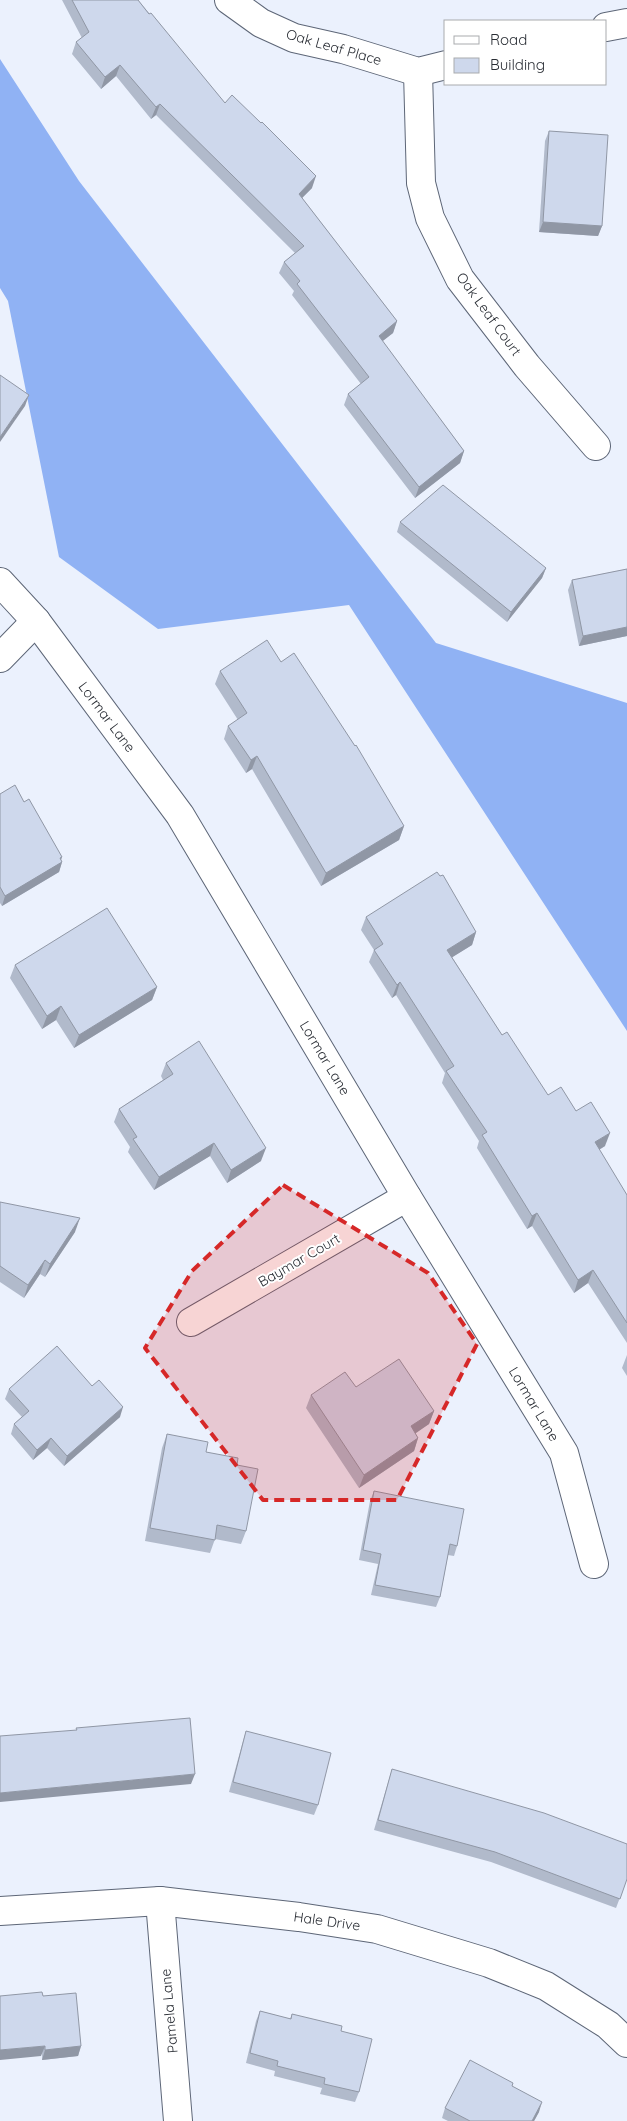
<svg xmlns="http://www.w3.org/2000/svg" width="627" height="2121" font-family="Quicksand,sans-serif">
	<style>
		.forest { fill: #90b2f4 }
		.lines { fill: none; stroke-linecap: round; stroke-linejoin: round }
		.street-casing { stroke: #5d6677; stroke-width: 30 }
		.street { stroke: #fff; stroke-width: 28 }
		.wall { fill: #b1bacb }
		.shaded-wall { fill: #9097a5 }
		.building { fill: #ced8ec; stroke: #9097a5 }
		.marked { fill: #d62828; fill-opacity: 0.2; stroke: #d62828; stroke-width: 4; stroke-dasharray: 10 6; stroke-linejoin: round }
		.labels { text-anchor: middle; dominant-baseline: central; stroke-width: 4; stroke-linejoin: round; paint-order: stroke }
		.street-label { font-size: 14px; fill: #292d34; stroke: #fff }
	</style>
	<rect width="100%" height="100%" fill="#ebf1fd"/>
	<!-- forest -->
	<polygon class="forest" points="0,59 79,181 436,643 627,703 627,1031 349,605 158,629 59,557 8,301 0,288"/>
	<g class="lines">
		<!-- street casing -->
		<g class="street-casing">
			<g id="street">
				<polyline points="229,0 261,23 294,38 343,49 418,72 446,65"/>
				<polyline points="606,27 627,23"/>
				<polyline points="418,72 421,183 430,218 460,279 527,366 596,446"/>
				<polyline points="0,582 36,621 180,815 407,1197 564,1453 594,1564"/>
				<polyline points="0,658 36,621"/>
				<polyline points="191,1322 407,1197"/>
				<polyline points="160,1901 178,2121"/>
				<polyline points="0,1911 160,1901 299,1917 377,1929 489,1963 546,1986 608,2025 627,2043"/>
			</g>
		</g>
		<!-- street -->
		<use href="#street" class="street"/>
	</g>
	<!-- wall -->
	<g class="wall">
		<polygon points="62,0 138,0 225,103 312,188 302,198 397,321 393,333 382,341 464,451 460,463 415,498 344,405 348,394 361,384 292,295 294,291 279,273 284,262 295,253 156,115 151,119 116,76 101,89 72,54 76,42 82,38"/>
		<polygon points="549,131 602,226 598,236 539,232 545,141"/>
		<polygon points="400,522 546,568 542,578 507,622 397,532"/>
		<polygon points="627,569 627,636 579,646 568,590 572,580"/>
		<polygon points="281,662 404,826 399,840 321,886 252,769 246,773 224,739 228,726 238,720 215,684 220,671"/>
		<polygon points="0,794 24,802 62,857 61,860 62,862 59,872 2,906 0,903"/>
		<polygon points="366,917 476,932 472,945 452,957 502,1035 548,1095 576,1111 605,1146 599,1150 627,1195 627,1343 588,1283 574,1293 532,1226 527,1229 477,1148 479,1141 442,1083 445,1073 396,995 392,998 369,962 374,950 361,930"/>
		<polygon points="15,965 157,987 152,1000 74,1048 56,1020 42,1029 10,978"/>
		<polygon points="166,1063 261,1161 227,1183 210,1156 154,1190 128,1152 130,1147 114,1122 119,1109 163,1080 161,1076"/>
		<polygon points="0,1202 75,1232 45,1277 40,1274 24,1298 0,1282"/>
		<polygon points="627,1355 627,1376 622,1368"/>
		<polygon points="356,1387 434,1411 429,1424 415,1433 418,1438 414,1451 359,1488 306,1408 311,1395"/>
		<polygon points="9,1389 120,1417 64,1466 47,1448 33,1460 11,1434 14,1424 22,1417 5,1399"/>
		<polygon points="167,1434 206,1452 237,1465 246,1531 241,1544 215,1539 210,1553 145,1541 162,1448"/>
		<polygon points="374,1491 457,1546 454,1556 448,1555 440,1597 436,1607 371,1595 378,1564 359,1560 370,1501"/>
		<polygon points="246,1731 318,1805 314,1815 229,1792 243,1741"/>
		<polygon points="392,1769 627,1879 616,1908 491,1862 374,1830"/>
		<polygon points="43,1996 81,2046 78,2056 42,2060"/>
		<polygon points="260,2011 290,2019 292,2014 341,2031 359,2092 355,2102 320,2094 322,2088 274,2076 275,2071 246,2063 256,2021"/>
		<polygon points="445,2108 539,2112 534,2121 448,2121 442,2118"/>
	</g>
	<!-- shaded-wall -->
	<g class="shaded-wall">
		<polygon points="120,65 116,76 101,89 105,77"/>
		<polygon points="160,104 156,115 151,119 156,107"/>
		<polygon points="316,176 312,188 295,205 299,194"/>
		<polygon points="543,222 602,226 598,236 539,232"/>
		<polygon points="397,321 393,333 374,348 379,336"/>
		<polygon points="29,395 25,406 0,442 0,437"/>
		<polygon points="464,451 460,463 415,498 419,487"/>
		<polygon points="546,568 542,578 507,622 511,612"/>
		<polygon points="627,627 627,636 579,646 583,636"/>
		<polygon points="257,756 252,769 246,773 251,760"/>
		<polygon points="404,826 399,840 321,886 326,873"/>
		<polygon points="62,857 59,864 62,862 59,872 2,906 5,896"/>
		<polygon points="476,932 472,945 443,963 447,950"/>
		<polygon points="400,982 396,995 392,998 397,985"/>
		<polygon points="157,987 152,1000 74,1048 79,1035"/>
		<polygon points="61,1006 56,1020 42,1029 47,1016"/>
		<polygon points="610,1133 605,1146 590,1155 595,1142"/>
		<polygon points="214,1143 210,1156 154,1190 159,1177"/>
		<polygon points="266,1148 261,1161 227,1183 231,1170"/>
		<polygon points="537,1213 532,1226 527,1229 532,1216"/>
		<polygon points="80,1218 75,1232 45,1277 50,1264"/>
		<polygon points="45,1260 40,1274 24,1298 28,1285"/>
		<polygon points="593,1270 588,1283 574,1293 578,1280"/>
		<polygon points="123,1407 120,1417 64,1466 67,1456"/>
		<polygon points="434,1411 429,1424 406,1440 411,1426"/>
		<polygon points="51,1438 47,1448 33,1460 37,1450"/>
		<polygon points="418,1438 414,1451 359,1488 364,1475"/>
		<polygon points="195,1774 191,1784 0,1802 0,1793"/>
		<polygon points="45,2046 41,2056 0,2060 0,2050"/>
		<polygon points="81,2046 78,2056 42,2060 45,2050"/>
		<polygon points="542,2102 539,2112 534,2121 532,2121"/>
	</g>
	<!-- building -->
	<g class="building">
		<polygon points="72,0 138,0 149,14 151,13 225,103 232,95 261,123 262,122 316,176 299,194 397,321 379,336 464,451 419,487 348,394 369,377 297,284 300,281 284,262 304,246 160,104 156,107 120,65 105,77 76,42 89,32"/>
		<polygon points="549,131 608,135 602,226 543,222"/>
		<polygon points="0,375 29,395 0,437"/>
		<polygon points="443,485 546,568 511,612 400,522"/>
		<polygon points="627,569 627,627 583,636 572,580"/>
		<polygon points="267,640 281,662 294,653 355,746 356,745 404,826 326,873 257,756 251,760 228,726 247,713 220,671"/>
		<polygon points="15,785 24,802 29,799 62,857 60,858 62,862 5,896 0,887 0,794"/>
		<polygon points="437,872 440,876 443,875 476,932 447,950 502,1035 507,1032 548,1095 561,1087 576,1111 591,1102 610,1133 595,1142 627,1195 627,1323 593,1270 578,1280 537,1213 532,1216 482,1135 487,1132 446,1071 454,1066 400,982 397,985 374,950 383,944 366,917"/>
		<polygon points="107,908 157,987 79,1035 61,1006 47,1016 15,965"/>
		<polygon points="199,1041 266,1148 231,1170 214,1143 159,1177 133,1139 137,1137 119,1109 173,1074 166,1063"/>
		<polygon points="0,1202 80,1218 50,1264 45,1260 28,1285 0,1266"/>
		<polygon points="57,1346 92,1386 99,1380 123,1407 67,1456 51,1438 37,1450 14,1424 29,1411 9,1389"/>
		<polygon points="399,1359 434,1411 411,1426 418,1438 364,1475 311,1395 345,1372 356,1387"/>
		<polygon points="167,1434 208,1442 206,1452 238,1458 237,1465 258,1469 246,1531 217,1525 215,1540 150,1528"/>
		<polygon points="374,1491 464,1509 457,1546 450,1544 440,1597 375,1585 381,1554 363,1550"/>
		<polygon points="190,1718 195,1774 0,1793 0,1736 77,1730 76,1728"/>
		<polygon points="246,1731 331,1753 318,1805 233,1782"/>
		<polygon points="392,1769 544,1813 627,1844 627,1879 620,1899 495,1852 378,1820"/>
		<polygon points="42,1992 43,1996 76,1993 81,2046 45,2050 45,2046 0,2050 0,1996"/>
		<polygon points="260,2011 291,2019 292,2014 342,2026 341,2031 372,2039 359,2092 324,2084 325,2078 277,2066 278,2061 250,2053"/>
		<polygon points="470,2060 513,2083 512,2086 542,2102 532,2121 470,2121 445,2108"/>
	</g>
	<!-- marked area -->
	<path class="marked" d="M283 1185 428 1273 477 1344 397 1500H263L145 1348 192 1271Z"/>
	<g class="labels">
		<!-- street labels -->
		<g class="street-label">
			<text transform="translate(334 47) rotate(16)">Oak Leaf Place</text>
			<text transform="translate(489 314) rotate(54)">Oak Leaf Court</text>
			<text transform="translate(107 717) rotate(53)">Lormar Lane</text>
			<text transform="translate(325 1058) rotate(59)">Lormar Lane</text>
			<text transform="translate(299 1260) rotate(-30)">Baymar Court</text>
			<text transform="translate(534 1404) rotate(59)">Lormar Lane</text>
			<text transform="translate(327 1921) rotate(8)">Hale Drive</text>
			<text transform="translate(169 2011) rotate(-95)">Pamela Lane</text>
		</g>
	</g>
	<!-- legend -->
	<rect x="444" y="20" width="162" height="65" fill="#ffffff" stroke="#a9abae"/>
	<rect x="454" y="36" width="25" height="8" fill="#ffffff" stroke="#a9abae"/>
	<text x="490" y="45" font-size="15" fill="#292d34">Road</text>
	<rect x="454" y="58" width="25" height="15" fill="#ced8ec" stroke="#a9abae"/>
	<text x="490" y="70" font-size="15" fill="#292d34">Building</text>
</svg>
